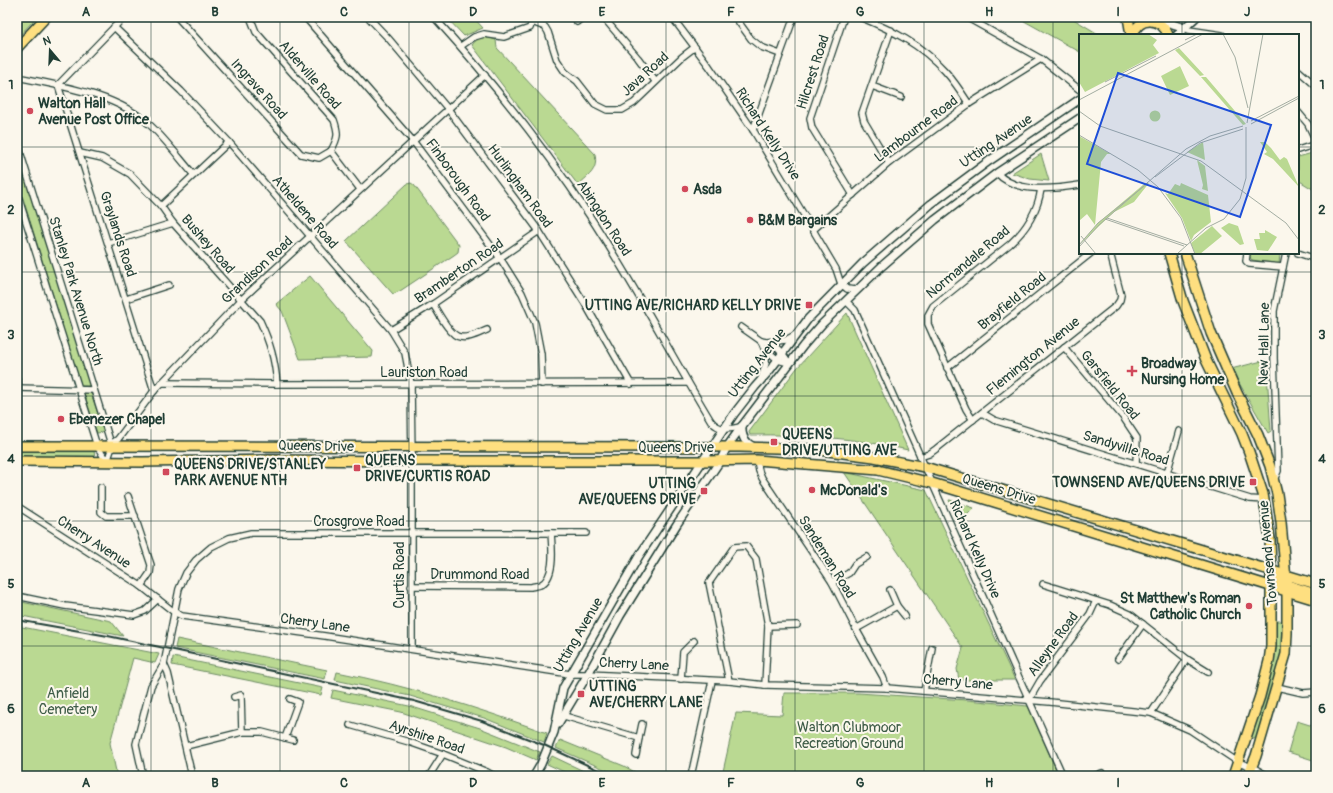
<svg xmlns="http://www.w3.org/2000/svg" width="1333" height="793" font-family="Pangolin,sans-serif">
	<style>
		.green { fill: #bad992; stroke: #6c8b63 }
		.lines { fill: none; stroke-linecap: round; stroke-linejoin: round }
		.minor-casing { stroke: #1f3d34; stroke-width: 8 }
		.tertiary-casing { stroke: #1f3d34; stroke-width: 10 }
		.primary-casing { stroke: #1f3d34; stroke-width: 12 }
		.trunk-casing { stroke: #1f3d34; stroke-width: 12 }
		.minor { stroke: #fbf7ec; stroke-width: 5.5 }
		.tertiary { stroke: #fbf7ec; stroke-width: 7 }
		.primary { stroke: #fedf80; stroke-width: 9 }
		.trunk { stroke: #fedf80; stroke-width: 9 }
		.rail { stroke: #1f3d34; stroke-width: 2 }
		.grid { fill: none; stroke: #1f3d34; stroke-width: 1; stroke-opacity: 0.55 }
		.poi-dot { fill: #d1495b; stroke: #fbf7ec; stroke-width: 1.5 }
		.labels { text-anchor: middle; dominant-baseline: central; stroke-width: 4; stroke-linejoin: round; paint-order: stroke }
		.street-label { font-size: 14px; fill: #1f3d34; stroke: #fbf7ec }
		.poi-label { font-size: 14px; font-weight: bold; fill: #1f3d34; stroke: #fbf7ec; text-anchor: start }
		.park-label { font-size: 14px; fill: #3e5c47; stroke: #fbf7ec }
		.inset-road { fill: none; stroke: #a3ada2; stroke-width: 1 }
		.view { fill: #1d4ed8; fill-opacity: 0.15; stroke: #1d4ed8; stroke-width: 2 }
		.inset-edge { fill: none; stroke: #1f3d34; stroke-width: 2 }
		.neatline { fill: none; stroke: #1f3d34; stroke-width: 1.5 }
		.grid-label { font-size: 13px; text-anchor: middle; font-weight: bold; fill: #1f3d34 }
	</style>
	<rect width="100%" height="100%" fill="#fbf7ec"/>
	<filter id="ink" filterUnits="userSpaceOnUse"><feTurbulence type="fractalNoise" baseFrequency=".025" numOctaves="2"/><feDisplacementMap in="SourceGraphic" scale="8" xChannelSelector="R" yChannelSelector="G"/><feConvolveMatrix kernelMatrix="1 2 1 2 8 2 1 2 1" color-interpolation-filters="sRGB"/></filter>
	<g filter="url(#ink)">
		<!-- green -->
		<g class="green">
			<polygon points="19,17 37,17 17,38 17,20"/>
			<polygon points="446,17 473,17 483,28 464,36"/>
			<polygon points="1017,17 1070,17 1100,35 1080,35 1080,52"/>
			<path d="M487 37 496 40 497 48 595 154C598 170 590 174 578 185L472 45C476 39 480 38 487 37Z"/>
			<polygon points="1316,152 1316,191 1298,180 1298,157"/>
			<polygon points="17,153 90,386 81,386 17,179"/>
			<polygon points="1041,154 1049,181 1030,179 1012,173"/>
			<polygon points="411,183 414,185 459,245 458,252 454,255 400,291 393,294 346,241 407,184"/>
			<polygon points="1250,253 1280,253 1279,264 1252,260 1249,256"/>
			<polygon points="310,276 373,351 372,357 300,359 282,311 276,304"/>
			<path d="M847 313 908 450C856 438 803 434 750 435L749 432 797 368Z"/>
			<polygon points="1266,360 1271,431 1268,433 1231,369"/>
			<polygon points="84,393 91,393 104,432 97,433"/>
			<polygon points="17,449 94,451 95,457 17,457"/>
			<polygon points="844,472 926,490 1015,680 959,680 957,669 963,648"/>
			<polygon points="949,500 950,500 974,508 959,523"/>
			<polygon points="17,601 111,621 123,636 17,615"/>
			<polygon points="1276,621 1283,621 1282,653 1257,739 1250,737 1274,659 1276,649"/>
			<polygon points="17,626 159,654 155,663 133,658 110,743 117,776 17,776"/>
			<polygon points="177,639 327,670 325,679 175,648"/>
			<polygon points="173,657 323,688 321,695 172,665"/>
			<path d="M337 672C409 686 478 708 547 733L544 742 484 718 410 696 335 680Z"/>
			<polygon points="333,690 409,706 480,728 540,752 536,760 506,747 401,712 331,698"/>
			<polygon points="784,693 858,693 967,700 1028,706 1059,776 722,776 736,713 782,715"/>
			<polygon points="1297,721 1316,727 1316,761 1288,752"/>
			<polygon points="560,740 624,766 642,776 620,776 556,748"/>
			<polygon points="552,756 594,776 577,776 572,773 571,775 547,764"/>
		</g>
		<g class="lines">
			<!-- minor casing -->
			<g class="minor-casing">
				<g id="minor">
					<polyline points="124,17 58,85 154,391"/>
					<polyline points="177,17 301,154 319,158 331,151"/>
					<path d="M250 17 256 32 334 120C339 134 338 138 331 151"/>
					<polyline points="305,17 413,141 500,258 522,293 535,323 541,354 542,384"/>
					<polyline points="368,17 389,39 448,109 539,231 584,302 631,384"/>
					<path d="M434 17C490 79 543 145 589 215 633 282 670 353 711 421 719 431 730 430 742 426"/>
					<polyline points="603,17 638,58 655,81"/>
					<polyline points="672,17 709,66 753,130 813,230 836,269 841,284 847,289 857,290"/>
					<polyline points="735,17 751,39 761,47 780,54"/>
					<polyline points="844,17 810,118 812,128 853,195"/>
					<path d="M860 17C894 31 920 44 945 71 954 81 962 93 969 104"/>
					<polyline points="966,17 1041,59 1080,90"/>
					<polyline points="532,22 545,27 548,32 557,60 565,72 577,81 595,104 607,110 622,110 634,103 682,57 695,47"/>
					<polyline points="577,22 583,17"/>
					<polyline points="114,27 181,91 229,142 391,330 405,353 411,384 412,461"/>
					<polyline points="1185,28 1189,30 1222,35"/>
					<polyline points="461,46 474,37 484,34 504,37 530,28 533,17"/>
					<polyline points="1298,70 1316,86"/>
					<path d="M17 77C61 86 118 94 151 126 167 141 180 159 194 175"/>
					<polyline points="872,86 901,97"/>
					<polyline points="1298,112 1308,124 1316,141"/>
					<polyline points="753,130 794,17"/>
					<polyline points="17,142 111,444 112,447 107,462"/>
					<polyline points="1298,150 1316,144"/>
					<polyline points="331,151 360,189"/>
					<path d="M80 153 102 158 130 174 161 206 173 223 260 321C270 343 275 359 277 384"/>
					<polyline points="889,163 864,121 862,113 891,30"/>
					<path d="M997 173C1016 194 1055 189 1080 185"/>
					<polyline points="17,193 97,446 107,462"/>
					<polyline points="161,206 229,142"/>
					<polyline points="813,230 889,163 969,104 1041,59"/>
					<polyline points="108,243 173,223"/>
					<polyline points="1247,253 1246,261 1249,264 1283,267"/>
					<polyline points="1298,253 1316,259"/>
					<polyline points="126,299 169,285"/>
					<polyline points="846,301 855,310 1063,776"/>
					<path d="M433 304C438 312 450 336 460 337 469 339 479 333 487 330"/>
					<polyline points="741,327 761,341 764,348 778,360 789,363"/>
					<polyline points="391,330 433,304 539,231"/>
					<path d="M761 341C773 342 783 353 789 363"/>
					<polyline points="767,342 786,340 795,335"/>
					<polyline points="1064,347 1123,417 1137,438 1136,463"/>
					<polyline points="947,368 1091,253"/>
					<polyline points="761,379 766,363 766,350"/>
					<polyline points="17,380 19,388"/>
					<polyline points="161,383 277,384 688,383"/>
					<polyline points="17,388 94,390"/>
					<polyline points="982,413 994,420 1250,499 1264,500"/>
					<path d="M973 420 966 409 928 324V315L933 306 1010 244C1026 230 1038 210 1041 189"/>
					<polyline points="111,444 118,439 154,391 241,300 485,75"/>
					<polyline points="920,457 929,454 936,449 1116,306 1120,300 1121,295 1110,253"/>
					<polyline points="757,460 759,471 762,478 832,582 856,629 883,677 887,688"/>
					<polyline points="1167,473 1179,431"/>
					<polyline points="1274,480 1278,471 1274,358 1274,311 1286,253"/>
					<polyline points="101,487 101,512 106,516 135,516"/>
					<polyline points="128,496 151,565 150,573 141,586"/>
					<polyline points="17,506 141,586 174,612 182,616 325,636 570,674 588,674 729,681 765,685 887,688 1050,702 1151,713 1190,730 1238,762 1252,767 1268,776"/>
					<polyline points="832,582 849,573 855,564 867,557"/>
					<polyline points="1043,584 1110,605 1130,614 1187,659 1208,672"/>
					<path d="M411 586 531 587C534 586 538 586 540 585 556 578 552 547 551 533"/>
					<polyline points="17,596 65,606 134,615 145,611 158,599"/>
					<polyline points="897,606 905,616"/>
					<polyline points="768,626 797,625"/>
					<polyline points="856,629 897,606 890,590"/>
					<polyline points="412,649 412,476"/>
					<polyline points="1118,659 1143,624"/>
					<polyline points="681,679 683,652 694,641"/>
					<polyline points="729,681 709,583 734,547 746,546 756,559 768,626 765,685"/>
					<polyline points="1277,687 1303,693 1316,692"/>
					<polyline points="924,691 932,648"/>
					<polyline points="234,697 241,695 242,732"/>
					<polyline points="1029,700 1040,681 1090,614 1096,601"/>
					<polyline points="1151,713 1187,659"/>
					<polyline points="561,715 639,738 642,724"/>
					<polyline points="350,725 409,742 443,754 487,772 494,776"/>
					<polyline points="285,738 298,702 290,699"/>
					<polyline points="186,746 242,732 262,732 293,740"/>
					<polyline points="636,755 639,738"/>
					<polyline points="143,776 136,744 151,686 164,664"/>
					<polyline points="192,776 168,673 164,664 179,589 186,573 196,560 211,547 229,538 251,533 586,533"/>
					<polyline points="429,776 443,754"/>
					<polyline points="691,776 712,681"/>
					<polyline points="1094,776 1102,773"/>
				</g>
			</g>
			<!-- tertiary casing -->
			<g class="tertiary-casing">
				<g id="tertiary">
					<polyline points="1156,22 1166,22 1175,17"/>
					<polyline points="1166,22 1185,28"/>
					<polyline points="1177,35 1196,17"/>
					<path d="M742 426C741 436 745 443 754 447"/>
					<polyline points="558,724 588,674 620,616 677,524 720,461 727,447 742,426 803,346 822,324 882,266 935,220 997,173 1080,118"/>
					<polyline points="534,776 541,764 554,732 563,688 639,556 734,414 755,387 770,370 808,319 863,263 931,204 989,161 1080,99"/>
				</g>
			</g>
			<!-- primary casing -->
			<g class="primary-casing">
				<g id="primary">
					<polyline points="1128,17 1131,35"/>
					<path d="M1133 35C1139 16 1161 17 1168 35"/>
					<polyline points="1169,253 1183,301 1206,360 1242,434 1249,452 1263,494 1266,512 1270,539 1271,571 1271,646 1269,661 1260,696 1233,776"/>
					<polyline points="1185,253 1211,333 1237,393 1258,435 1270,466 1277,494 1281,522 1287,591 1287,633 1286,654 1256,756 1248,776"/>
					<path d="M1271 571C1279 586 1301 589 1316 594"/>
				</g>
			</g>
			<!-- trunk casing -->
			<g class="trunk-casing">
				<g id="trunk">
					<polyline points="17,48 46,17"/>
					<polyline points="17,446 740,447 812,449 874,457 925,467 1316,584"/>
					<polyline points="17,461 142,462 271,460 412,461 703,461 757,460 878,470 932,483 1316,600"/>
				</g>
			</g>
			<!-- minor -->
			<use href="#minor" class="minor"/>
			<!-- tertiary -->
			<use href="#tertiary" class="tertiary"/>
			<!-- primary -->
			<use href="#primary" class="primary"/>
			<!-- trunk -->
			<use href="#trunk" class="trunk"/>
			<!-- rail -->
			<polyline class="rail" points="17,620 108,636 414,701 482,721 544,745 611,776"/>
		</g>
	</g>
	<!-- grid -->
	<path class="grid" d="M151 17V776M280 17V776M409 17V776M538 17V776M666 17V776M795 17V776M924 17V776M1053 17V776M1182 17V35M17 147H1080M1298 147H1316M1182 253V776M17 272H1316M17 396H1316M17 521H1316M17 646H1316"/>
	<!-- markers -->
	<g class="poi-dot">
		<circle cx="30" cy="111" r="4"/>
		<circle cx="685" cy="189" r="4"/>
		<circle cx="750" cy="220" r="4"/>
		<rect x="805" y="301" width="8" height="8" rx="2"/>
		<path d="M1130 365h4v4h4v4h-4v4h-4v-4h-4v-4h4z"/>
		<circle cx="61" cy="419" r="4"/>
		<rect x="770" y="438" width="8" height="8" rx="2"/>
		<rect x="353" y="464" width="8" height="8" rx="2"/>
		<rect x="162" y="468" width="8" height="8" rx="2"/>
		<rect x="1249" y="478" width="8" height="8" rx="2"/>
		<circle cx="812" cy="490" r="4"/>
		<rect x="700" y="487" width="8" height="8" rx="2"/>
		<circle cx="1249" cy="606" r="4"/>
		<rect x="577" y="690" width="8" height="8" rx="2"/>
	</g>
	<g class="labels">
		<!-- street labels -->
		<g class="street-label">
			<text transform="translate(813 72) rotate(-72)">Hilcrest Road</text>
			<text transform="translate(645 74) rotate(-42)">Java Road</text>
			<text transform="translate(310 75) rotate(49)">Alderville Road</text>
			<text transform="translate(259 89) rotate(48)">Ingrave Road</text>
			<text transform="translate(916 129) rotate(-37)">Lambourne Road</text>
			<text transform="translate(768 134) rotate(57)">Richard Kelly Drive</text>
			<text transform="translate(996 141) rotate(-34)">Utting Avenue</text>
			<text transform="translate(458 180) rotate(54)">Finborough Road</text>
			<text transform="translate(520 186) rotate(54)">Hurlingham Road</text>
			<text transform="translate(305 212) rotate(49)">Atheldene Road</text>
			<text transform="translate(604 218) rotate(57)">Abingdon Road</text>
			<text transform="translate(118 234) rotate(72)">Graylands Road</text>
			<text transform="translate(208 244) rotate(49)">Bushey Road</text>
			<text transform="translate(968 262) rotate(-40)">Normandale Road</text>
			<text transform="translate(257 270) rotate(-43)">Grandison Road</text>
			<text transform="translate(459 271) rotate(-34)">Bramberton Road</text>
			<text transform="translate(76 291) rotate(73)">Stanley Park Avenue North</text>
			<text transform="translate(1012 301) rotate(-39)">Brayfield Road</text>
			<text transform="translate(1264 344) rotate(-89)">New Hall Lane</text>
			<text transform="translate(1033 356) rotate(-39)">Flemington Avenue</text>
			<text transform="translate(757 363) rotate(-52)">Utting Avenue</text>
			<text x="424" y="372">Lauriston Road</text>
			<text transform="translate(1110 385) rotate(51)">Garsfield Road</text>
			<text transform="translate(316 446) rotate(1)">Queens Drive</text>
			<text x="676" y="447">Queens Drive</text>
			<text transform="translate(1126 448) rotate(17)">Sandyville Road</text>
			<text transform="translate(999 489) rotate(17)">Queens Drive</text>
			<text x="359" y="521">Crosgrove Road</text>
			<text transform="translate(94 542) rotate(33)">Cherry Avenue</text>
			<text transform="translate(975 549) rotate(66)">Richard Kelly Drive</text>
			<text transform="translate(1268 553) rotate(-95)">Townsend Avenue</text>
			<text transform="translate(827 557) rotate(58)">Sandeman Road</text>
			<text x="480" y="574">Drummond Road</text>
			<text transform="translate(399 575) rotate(-90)">Curtis Road</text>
			<text transform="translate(315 623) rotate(8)">Cherry Lane</text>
			<text transform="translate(578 635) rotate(-60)">Utting Avenue</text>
			<text transform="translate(1053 644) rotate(-54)">Alleyne Road</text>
			<text transform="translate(634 664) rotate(3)">Cherry Lane</text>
			<text transform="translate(958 682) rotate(5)">Cherry Lane</text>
			<text transform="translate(427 737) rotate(19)">Ayrshire Road</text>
		</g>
		<!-- poi labels -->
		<g class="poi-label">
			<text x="38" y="103">Walton Hall<tspan x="38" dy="16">Avenue Post Office</tspan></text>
			<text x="693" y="189">Asda</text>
			<text x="758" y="220">B&amp;M Bargains</text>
			<text x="801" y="305" text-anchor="end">UTTING AVE/RICHARD KELLY DRIVE</text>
			<text x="1141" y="363">Broadway<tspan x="1141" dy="16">Nursing Home</tspan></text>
			<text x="69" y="419">Ebenezer Chapel</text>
			<text x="782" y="434">QUEENS<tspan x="782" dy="16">DRIVE/UTTING AVE</tspan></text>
			<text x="365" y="460">QUEENS<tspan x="365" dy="16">DRIVE/CURTIS ROAD</tspan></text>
			<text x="174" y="464">QUEENS DRIVE/STANLEY<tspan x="174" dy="16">PARK AVENUE NTH</tspan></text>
			<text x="1245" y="482" text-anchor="end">TOWNSEND AVE/QUEENS DRIVE</text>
			<text x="696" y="483" text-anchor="end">UTTING<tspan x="696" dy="16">AVE/QUEENS DRIVE</tspan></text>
			<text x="820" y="490">McDonald's</text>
			<text x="1241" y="598" text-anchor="end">St Matthew's Roman<tspan x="1241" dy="16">Catholic Church</tspan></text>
			<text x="589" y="686">UTTING<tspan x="589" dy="16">AVE/CHERRY LANE</tspan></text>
		</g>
		<!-- park labels -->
		<g class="park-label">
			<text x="68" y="693">Anfield<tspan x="68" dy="16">Cemetery</tspan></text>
			<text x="849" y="727">Walton Clubmoor<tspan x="849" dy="16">Recreation Ground</tspan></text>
		</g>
	</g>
	<!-- overview -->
	<g transform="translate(1079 34)">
		<rect width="220" height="220" fill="#fbf7ec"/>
		<path d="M0 0H69L78 6 74 11 80 19 6 58 0 48ZM100 14 125 41 121 42 96 16ZM101 32 110 52 91 61 82 42ZM122 43H127L167 90 164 91ZM70.5 82a5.5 5.5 0 1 1 11 0a5.5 5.5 0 1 1-11 0ZM0 102 32 120H28L22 128 16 191 8 180 0 187ZM124 108 126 126 108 118ZM181 108H186L192 114 201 126 205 123 208 125 220 153 194 125 185 120 188 118ZM118 126 126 132 129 157 123 155 124 151ZM70 149 55 168 35 178 0 211 19 189 65 150ZM102 149 129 161 132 188 115 201 112 207 103 184 86 159 89 160 96 150 101 152ZM150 189 159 192 165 210 161 211 142 194ZM133 192 143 202 121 220H116L112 209ZM186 196 198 203 189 217 178 216 175 205H181L180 199H186Z" fill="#bad992"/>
		<path class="inset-road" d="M144 0 156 23 169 74M106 6 118 0M26 48 77 22M0 66 124 0M0 77 21 92 122 127 207 189 220 206M172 87 220 62M168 89 184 0M172 90 220 64M0 101 59 136 79 153 102 184 116 220M76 143 121 109 164 95M28 184 108 211M26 185 105 212M2 202 17 220M0 211 19 189 69 149M0 213 20 191 107 115 131 102 164 92M98 220 127 194 145 185 161 165 167 144V93"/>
		<path class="view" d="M39 39 192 91 161 183 8 130Z"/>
		<rect width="220" height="220" class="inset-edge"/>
	</g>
	<!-- margin -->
	<rect width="1333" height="793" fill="none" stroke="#fbf7ec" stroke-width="44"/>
	<!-- north arrow -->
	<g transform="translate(50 50) rotate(341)" stroke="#fbf7ec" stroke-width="3" paint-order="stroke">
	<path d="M0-3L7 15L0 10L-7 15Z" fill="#1f3d34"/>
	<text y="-6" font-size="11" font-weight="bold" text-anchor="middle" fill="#1f3d34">N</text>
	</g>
	<rect x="22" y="22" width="1289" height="749" class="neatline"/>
	<g class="grid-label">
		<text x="86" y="16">A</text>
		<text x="215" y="16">B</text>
		<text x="344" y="16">C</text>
		<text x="473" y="16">D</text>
		<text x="602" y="16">E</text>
		<text x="731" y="16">F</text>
		<text x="860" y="16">G</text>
		<text x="989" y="16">H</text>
		<text x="1118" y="16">I</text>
		<text x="1247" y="16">J</text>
		<text x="11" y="89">1</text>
		<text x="1322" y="89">1</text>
		<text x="11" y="214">2</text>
		<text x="1322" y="214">2</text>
		<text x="11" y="339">3</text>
		<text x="1322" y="339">3</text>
		<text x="11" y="463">4</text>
		<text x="1322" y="463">4</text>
		<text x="11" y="588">5</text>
		<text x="1322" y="588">5</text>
		<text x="11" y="713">6</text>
		<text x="1322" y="713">6</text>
		<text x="86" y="787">A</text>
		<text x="215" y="787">B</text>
		<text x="344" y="787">C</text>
		<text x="473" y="787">D</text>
		<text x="602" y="787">E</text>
		<text x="731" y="787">F</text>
		<text x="860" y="787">G</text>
		<text x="989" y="787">H</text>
		<text x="1118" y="787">I</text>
		<text x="1247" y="787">J</text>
	</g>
</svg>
